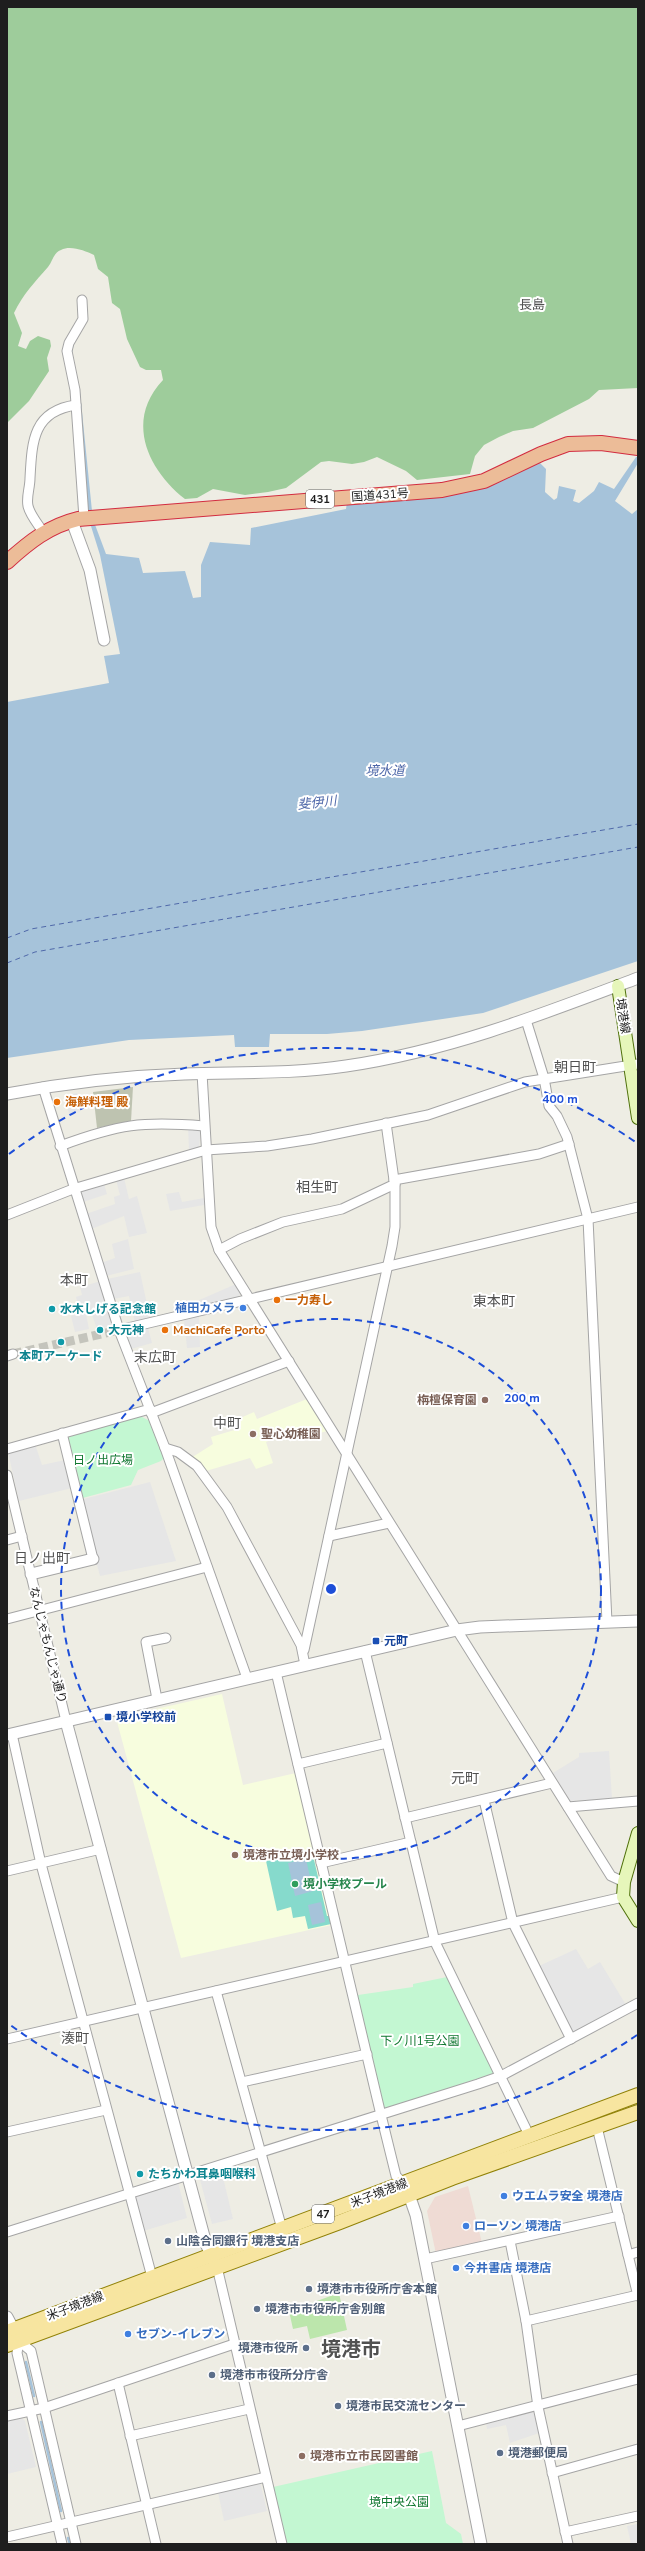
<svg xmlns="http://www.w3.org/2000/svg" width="645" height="2551" font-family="'Nunito Sans','Noto Sans JP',sans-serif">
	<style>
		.commercial { fill: #efdbd4 }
		.education { fill: #f7fdde }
		.construction { fill: #bec3b0 }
		.grass { fill: #bce6ac }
		.forest { fill: #9ecc9b }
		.park { fill: #c3f7d2 }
		.pitch { fill: #86dacc }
		.parking { fill: #e6e6e6 }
		.water { fill: #a6c3da }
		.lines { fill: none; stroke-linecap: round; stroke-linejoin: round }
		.stream { stroke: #a6c3da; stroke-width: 2.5 }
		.ferry { stroke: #4f68a9; stroke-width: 1; stroke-dasharray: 5 4; stroke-linecap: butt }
		.minor-tunnel { stroke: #c4c4bc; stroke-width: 9; stroke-dasharray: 9 4.5; stroke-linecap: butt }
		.minor-casing { stroke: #a5a5a5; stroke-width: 11 }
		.tertiary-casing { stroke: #a5a5a5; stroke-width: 13 }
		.secondary-casing { stroke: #4e700a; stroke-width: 14 }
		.primary-casing { stroke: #918207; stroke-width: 16 }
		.trunk-casing { stroke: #d22c40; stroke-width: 16 }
		.minor { stroke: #fff; stroke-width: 9 }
		.tertiary { stroke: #fff; stroke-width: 11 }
		.secondary { stroke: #e6f6ba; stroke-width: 12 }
		.primary { stroke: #f7e5a0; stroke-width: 14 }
		.trunk { stroke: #ecbc98; stroke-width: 14 }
		.ring { fill: none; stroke: #1d4ed8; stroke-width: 2; stroke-dasharray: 7 5 }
		.food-dot { fill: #e8710a; stroke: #fff; stroke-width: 1.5 }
		.shop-dot { fill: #3f7fe0; stroke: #fff; stroke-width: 1.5 }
		.culture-dot { fill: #0f9aa8; stroke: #fff; stroke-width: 1.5 }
		.education-dot { fill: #8d6e63; stroke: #fff; stroke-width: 1.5 }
		.transit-dot { fill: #1a4fb4; stroke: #fff; stroke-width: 1.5 }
		.leisure-dot { fill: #2e9e5b; stroke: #fff; stroke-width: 1.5 }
		.service-dot { fill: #5c6f8a; stroke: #fff; stroke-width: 1.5 }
		.labels { text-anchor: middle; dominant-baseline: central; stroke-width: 4; stroke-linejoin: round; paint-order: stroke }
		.shield { fill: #fff; stroke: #626262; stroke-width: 1 }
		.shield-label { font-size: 11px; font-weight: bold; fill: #1e1e1e }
		.street-label { font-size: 12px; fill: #1e1e1e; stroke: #fff }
		.food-label { font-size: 12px; font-weight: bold; fill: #c56008; stroke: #fff; text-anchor: start }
		.shop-label { font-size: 12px; font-weight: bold; fill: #366cbe; stroke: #fff; text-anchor: start }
		.culture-label { font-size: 12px; font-weight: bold; fill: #0d838f; stroke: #fff; text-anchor: start }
		.education-label { font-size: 12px; font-weight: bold; fill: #785e54; stroke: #fff; text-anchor: start }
		.park-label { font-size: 12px; fill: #107730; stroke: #fff }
		.transit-label { font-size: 12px; font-weight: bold; fill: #164399; stroke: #fff; text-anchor: start }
		.leisure-label { font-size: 12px; font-weight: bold; fill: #27864d; stroke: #fff; text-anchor: start }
		.service-label { font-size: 12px; font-weight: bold; fill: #4e5e75; stroke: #fff; text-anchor: start }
		.neighbourhood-label { font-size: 13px; fill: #515151; stroke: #fff }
		.water-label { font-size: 13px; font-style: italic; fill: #4f68a9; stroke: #fff }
		.quarter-label { font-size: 14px; fill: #515151; stroke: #fff }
		.town-label { font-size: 20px; font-weight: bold; fill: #515151; stroke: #fff }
		.centre { fill: #1d4ed8; stroke: #fff; stroke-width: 2 }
		.ring-label { font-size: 12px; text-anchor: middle; font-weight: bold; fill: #1d4ed8; stroke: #fff; stroke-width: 4; stroke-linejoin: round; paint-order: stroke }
	</style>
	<rect width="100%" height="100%" fill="#eeede4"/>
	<!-- commercial -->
	<polygon class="commercial" points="468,2186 482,2243 436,2254 427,2211 435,2197"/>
	<!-- education -->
	<g class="education">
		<polygon points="307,1399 327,1431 300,1439 295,1430 266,1442 273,1463 256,1469 250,1458 206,1471 191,1458 213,1444 211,1437 241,1428 238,1419 254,1412 257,1419"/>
		<polygon points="222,1694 243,1785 296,1773 332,1925 181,1958 116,1718"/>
	</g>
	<!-- construction -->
	<polygon class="construction" points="133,1087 131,1121 97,1128 93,1092"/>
	<!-- grass -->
	<polygon class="grass" points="339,2293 347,2330 310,2339 307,2326 293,2329 289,2311"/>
	<!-- forest -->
	<path class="forest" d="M7 7H638V388L599 390 589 399 533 428 513 431 499 437 484 445 475 456 470 474 417 480 406 471 377 457 364 462 352 464 329 461 321 462 286 488 268 492 245 495 213 489 197 498 185 499C147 469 125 420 163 380L161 370H146L140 367 127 339 120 309 112 303 108 277 98 269 94 255C85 251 71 245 61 250 53 253 53 261 48 267 35 282 23 294 14 313L22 333 18 346 26 349 30 341 38 336 50 340 51 346 47 358 49 371 29 401 7 423Z"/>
	<!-- park -->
	<g class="park">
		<polygon points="140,1416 150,1421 165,1457 161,1461 138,1470 131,1485 79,1499 68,1437"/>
		<polygon points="447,1977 494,2073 387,2109 382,2108 357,1998 358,1995 413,1987 413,1984"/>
		<polygon points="432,2451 446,2523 461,2534 463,2544 285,2544 273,2487"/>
	</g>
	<!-- pitch -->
	<polygon class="pitch" points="312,1851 327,1916 330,1916 331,1924 308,1929 305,1916 293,1918 291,1907 277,1911 266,1861"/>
	<!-- parking -->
	<g class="parking">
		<polygon points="77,1093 80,1112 69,1114 65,1096"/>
		<polygon points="188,1126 201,1127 199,1149 189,1150"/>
		<polygon points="124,1178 129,1199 137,1196 147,1233 129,1237 124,1216 89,1230 83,1215 115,1204 114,1197 120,1195 116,1180"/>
		<polygon points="104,1184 107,1194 80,1203 80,1191"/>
		<polygon points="179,1192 182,1202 204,1198 204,1205 170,1211 166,1194"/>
		<polygon points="128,1239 134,1269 106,1276 101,1263 115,1258 112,1244"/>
		<polygon points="140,1272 150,1318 135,1322 129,1296 113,1299 107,1279"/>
		<polygon points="101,1281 114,1322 111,1326 97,1329 91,1312 86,1314 89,1329 75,1332 71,1316 80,1313 76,1297 82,1295 80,1287"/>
		<polygon points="236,1284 241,1293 238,1297 198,1306 197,1301"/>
		<polygon points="199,1316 200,1347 187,1348 184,1320"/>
		<polygon points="148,1328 152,1343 131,1349 125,1333"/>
		<polygon points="35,1444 42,1465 65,1460 72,1488 19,1501 8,1452"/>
		<polygon points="150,1482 176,1561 100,1576 80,1500"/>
		<polygon points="609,1751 612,1799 570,1801 553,1773 579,1757 579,1753"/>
		<polygon points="576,1949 588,1969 600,1962 626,2005 572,2035 539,1966"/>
		<polygon points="221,2169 233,2219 212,2224 199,2176"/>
		<polygon points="178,2182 187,2218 143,2231 134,2198 136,2195"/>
		<polygon points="532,2411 537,2418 539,2433 510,2443 506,2425 487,2429 486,2422"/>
		<polygon points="22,2418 25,2421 36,2467 7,2474 7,2421"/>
		<polygon points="260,2482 267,2511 224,2521 218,2492"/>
		<polygon points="638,2524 638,2544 631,2544 627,2526"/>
	</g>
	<!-- water -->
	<g class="water">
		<polygon points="74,343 72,354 80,392 92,511 88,511 71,347"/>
		<polygon points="636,457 638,457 638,463 615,501 632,514 638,509 638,961 483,1013 362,1031 327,1034 270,1034 269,1047 235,1047 234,1035 129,1040 7,1058 7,702 109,683 104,656 120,654 100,555 90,523 94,522 106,554 139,558 143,573 185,571 193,598 201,597 201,565 210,542 250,545 251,528 346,509 347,502 446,492 539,462 546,469 545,492 554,500 557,498 559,486 576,490 573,501 579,503 594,491 599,482 614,489"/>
		<polygon points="306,1859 313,1891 295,1896 288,1863"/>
		<polygon points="321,1902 325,1922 312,1925 308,1905"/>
	</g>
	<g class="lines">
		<!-- stream -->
		<g class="stream">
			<polyline points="594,2120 636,2105"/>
			<polyline points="26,2362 34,2396"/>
			<polyline points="41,2422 61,2511"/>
			<polyline points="68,2538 70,2544"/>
		</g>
		<!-- ferry -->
		<g class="ferry">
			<polyline points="7,938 31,929 638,824"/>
			<polyline points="7,963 35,952 638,847"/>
		</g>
		<!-- minor-tunnel -->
		<polyline class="minor-tunnel" points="13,1354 119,1330"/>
		<!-- minor casing -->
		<g class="minor-casing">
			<g id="minor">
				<polyline points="82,300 83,319 69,343 67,351 75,390 84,518"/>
				<path d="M43 532C38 524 30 515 28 506 26 497 30 488 30 478 32 441 33 411 76 405"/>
				<polyline points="526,1020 544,1078 549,1106 557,1116 567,1137 588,1219 607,1622"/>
				<polyline points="202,1073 211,1227 219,1250 611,1876 624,1882"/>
				<polyline points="43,1087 119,1330 165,1448 247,1678"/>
				<polyline points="386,1123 394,1180 539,1154 569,1144"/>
				<path d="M60 1146C119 1124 142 1121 204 1126"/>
				<polyline points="7,1215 73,1189 206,1150 267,1146 312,1139 428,1115 525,1082 638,1064"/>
				<polyline points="219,1250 240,1239 283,1222 342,1209 395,1184 394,1180"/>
				<polyline points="119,1330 638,1207"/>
				<polyline points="7,1356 13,1354"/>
				<polyline points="151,1413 289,1361"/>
				<polyline points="62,1433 93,1559"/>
				<polyline points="165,1448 178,1452 197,1466 227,1507 301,1645 305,1665"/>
				<polyline points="7,1449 150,1409"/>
				<polyline points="7,1475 66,1721"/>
				<polyline points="329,1536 389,1523"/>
				<polyline points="7,1540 22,1536"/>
				<polyline points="7,1619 207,1567"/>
				<polyline points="304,1650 392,1246 395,1227 395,1184"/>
				<polyline points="365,1651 435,1942 529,2135"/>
				<polyline points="276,1672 381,2115 396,2176 404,2184"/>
				<polyline points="157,1699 146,1642 166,1638"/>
				<polyline points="12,1734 41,1864 152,2277"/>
				<polyline points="298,1764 387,1743"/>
				<polyline points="484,1800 513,1923 571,2039"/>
				<polyline points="568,1807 638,1801"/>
				<polyline points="405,1818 552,1783"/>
				<polyline points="321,1863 411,1842"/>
				<polyline points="7,1871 101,1849"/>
				<polyline points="216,1991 282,2229"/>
				<polyline points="7,2039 623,1897"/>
				<polyline points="242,2082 367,2054"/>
				<polyline points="597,2127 638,2296"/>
				<polyline points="7,2132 106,2110"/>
				<polyline points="7,2232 478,2084 501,2076 638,2003"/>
				<polyline points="510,2241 526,2321 538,2407 568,2544"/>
				<polyline points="628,2255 638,2252"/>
				<polyline points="425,2259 619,2216"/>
				<polyline points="217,2267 282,2544"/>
				<polyline points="526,2321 638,2295"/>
				<polyline points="19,2341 31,2351 76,2544"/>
				<polyline points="19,2341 17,2353 62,2544"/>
				<polyline points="118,2383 156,2544"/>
				<polyline points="7,2416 44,2408 234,2344"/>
				<polyline points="458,2426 638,2379"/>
				<polyline points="130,2436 249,2409"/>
				<polyline points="552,2473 638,2449"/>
				<polyline points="565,2532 638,2516"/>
				<polyline points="7,2537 266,2477"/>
			</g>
		</g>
		<!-- tertiary casing -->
		<g class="tertiary-casing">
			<g id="tertiary">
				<polyline points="72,521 90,570 104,640"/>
				<path d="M7 1094C65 1083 125 1076 184 1074 238 1072 293 1074 346 1066 448 1051 543 1014 638 978"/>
				<polyline points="31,1574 93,1559"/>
				<polyline points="66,1721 206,2244 214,2261"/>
				<polyline points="7,1735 457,1630 480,1627 638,1621"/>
				<polyline points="407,2189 416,2215 481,2544"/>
				<polyline points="7,2317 17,2336"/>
			</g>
		</g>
		<!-- secondary casing -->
		<g class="secondary-casing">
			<g id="secondary">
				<polyline points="618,986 638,1118"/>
				<polyline points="638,1833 624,1882 623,1897 638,1921"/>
			</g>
		</g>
		<!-- primary casing -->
		<g class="primary-casing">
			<g id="primary">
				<polyline points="7,2332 638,2095"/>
				<polyline points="7,2345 340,2222 452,2178 638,2112"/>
			</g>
		</g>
		<!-- trunk casing -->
		<g class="trunk-casing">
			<path id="trunk" d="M7 562C29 542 49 526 78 519L442 490 484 481 541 454 568 444 601 443 638 448"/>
		</g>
		<!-- minor -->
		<use href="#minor" class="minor"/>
		<!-- tertiary -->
		<use href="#tertiary" class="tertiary"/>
		<!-- secondary -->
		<use href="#secondary" class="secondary"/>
		<!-- primary -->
		<use href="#primary" class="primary"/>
		<!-- trunk -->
		<use href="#trunk" class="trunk"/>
	</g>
	<!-- distance rings -->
	<g class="ring">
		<circle cx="331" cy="1589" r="270"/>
		<path d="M637 2035A541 541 0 0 1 9 2024M9 1154A541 541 0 0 1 637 1143"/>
	</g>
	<!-- markers -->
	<g class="food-dot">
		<circle cx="57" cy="1102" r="4"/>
		<circle cx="277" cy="1300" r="4"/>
		<circle cx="165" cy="1330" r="4"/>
	</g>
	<g class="shop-dot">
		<circle cx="243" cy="1308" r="4"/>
		<circle cx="504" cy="2196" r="4"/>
		<circle cx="466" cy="2226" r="4"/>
		<circle cx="456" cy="2268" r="4"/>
		<circle cx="128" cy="2334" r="4"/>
	</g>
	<g class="culture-dot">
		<circle cx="52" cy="1309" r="4"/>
		<circle cx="100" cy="1330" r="4"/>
		<circle cx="61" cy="1342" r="4"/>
		<circle cx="140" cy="2174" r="4"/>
	</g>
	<g class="education-dot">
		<circle cx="485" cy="1400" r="4"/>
		<circle cx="253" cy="1434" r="4"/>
		<circle cx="235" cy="1855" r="4"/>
		<circle cx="302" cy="2456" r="4"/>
	</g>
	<g class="transit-dot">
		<rect x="372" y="1637" width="8" height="8" rx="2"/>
		<rect x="104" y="1713" width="8" height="8" rx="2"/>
	</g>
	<circle class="leisure-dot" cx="295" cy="1884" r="4"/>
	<g class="service-dot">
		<circle cx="168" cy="2241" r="4"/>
		<circle cx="309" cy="2289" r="4"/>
		<circle cx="257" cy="2309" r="4"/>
		<circle cx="306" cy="2348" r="4"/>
		<circle cx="212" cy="2375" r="4"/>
		<circle cx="338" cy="2406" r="4"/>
		<circle cx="500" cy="2453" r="4"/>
	</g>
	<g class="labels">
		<!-- shield labels -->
		<g class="shield">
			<rect x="306" y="490" width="28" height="18" rx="3"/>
			<rect x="312" y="2205" width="22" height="18" rx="3"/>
		</g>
		<g class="shield-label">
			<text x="320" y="499">431</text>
			<text x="323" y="2214">47</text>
		</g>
		<!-- street labels -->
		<g class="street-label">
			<text transform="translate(380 495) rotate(-4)">国道431号</text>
			<text transform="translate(623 1016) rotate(81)">境港線</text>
			<text transform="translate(48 1645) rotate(76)">なんじゃもんじゃ通り</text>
			<text transform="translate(379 2193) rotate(-21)">米子境港線</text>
			<text transform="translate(75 2306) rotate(-21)">米子境港線</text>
		</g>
		<!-- food labels -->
		<g class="food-label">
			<text x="65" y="1102">海鮮料理 殿</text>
			<text x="285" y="1300">一力寿し</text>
			<text x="173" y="1330">MachiCafe Porto</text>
		</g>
		<!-- shop labels -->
		<g class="shop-label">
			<text x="235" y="1308" text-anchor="end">植田カメラ</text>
			<text x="512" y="2196">ウエムラ安全 境港店</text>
			<text x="474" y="2226">ローソン 境港店</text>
			<text x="464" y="2268">今井書店 境港店</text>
			<text x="136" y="2334">セブン-イレブン</text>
		</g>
		<!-- culture labels -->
		<g class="culture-label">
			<text x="60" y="1309">水木しげる記念館</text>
			<text x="108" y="1330">大元神</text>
			<text x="61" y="1356" text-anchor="middle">本町アーケード</text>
			<text x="148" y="2174">たちかわ耳鼻咽喉科</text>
		</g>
		<!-- education labels -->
		<g class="education-label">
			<text x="477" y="1400" text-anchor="end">栴檀保育園</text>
			<text x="261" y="1434">聖心幼稚園</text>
			<text x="243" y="1855">境港市立境小学校</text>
			<text x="310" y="2456">境港市立市民図書館</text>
		</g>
		<!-- park labels -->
		<g class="park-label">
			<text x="103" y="1460">日ノ出広場</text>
			<text x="420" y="2041">下ノ川1号公園</text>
			<text x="399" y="2502">境中央公園</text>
		</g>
		<!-- transit labels -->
		<g class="transit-label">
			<text x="384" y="1641">元町</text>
			<text x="116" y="1717">境小学校前</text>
		</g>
		<!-- leisure labels -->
		<g class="leisure-label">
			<text x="303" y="1884">境小学校プール</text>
		</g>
		<!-- service labels -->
		<g class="service-label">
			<text x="176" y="2241">山陰合同銀行 境港支店</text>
			<text x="317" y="2289">境港市市役所庁舎本館</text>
			<text x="265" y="2309">境港市市役所庁舎別館</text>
			<text x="298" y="2348" text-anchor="end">境港市役所</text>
			<text x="220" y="2375">境港市市役所分庁舎</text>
			<text x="346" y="2406">境港市民交流センター</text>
			<text x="508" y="2453">境港郵便局</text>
		</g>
		<!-- neighbourhood labels -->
		<g class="neighbourhood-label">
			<text x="532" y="305">長島</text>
		</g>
		<!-- water labels -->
		<g class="water-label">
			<text x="385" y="771">境水道</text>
			<text transform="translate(317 803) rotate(-6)">斐伊川</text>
		</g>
		<!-- quarter labels -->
		<g class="quarter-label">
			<text x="575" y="1067">朝日町</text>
			<text x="317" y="1187">相生町</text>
			<text x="74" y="1280">本町</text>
			<text x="494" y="1301">東本町</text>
			<text x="155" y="1357">末広町</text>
			<text x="227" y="1423">中町</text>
			<text x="42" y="1558">日ノ出町</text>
			<text x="465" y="1778">元町</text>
			<text x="75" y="2038">湊町</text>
		</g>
		<!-- town labels -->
		<g class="town-label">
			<text x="351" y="2349">境港市</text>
		</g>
	</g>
	<circle cx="331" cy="1589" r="6" class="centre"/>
	<g class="ring-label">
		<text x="560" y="1103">400 m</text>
		<text x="522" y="1402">200 m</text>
	</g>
	<!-- border -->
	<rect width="645" height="2551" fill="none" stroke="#1e1e1e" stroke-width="16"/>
</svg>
